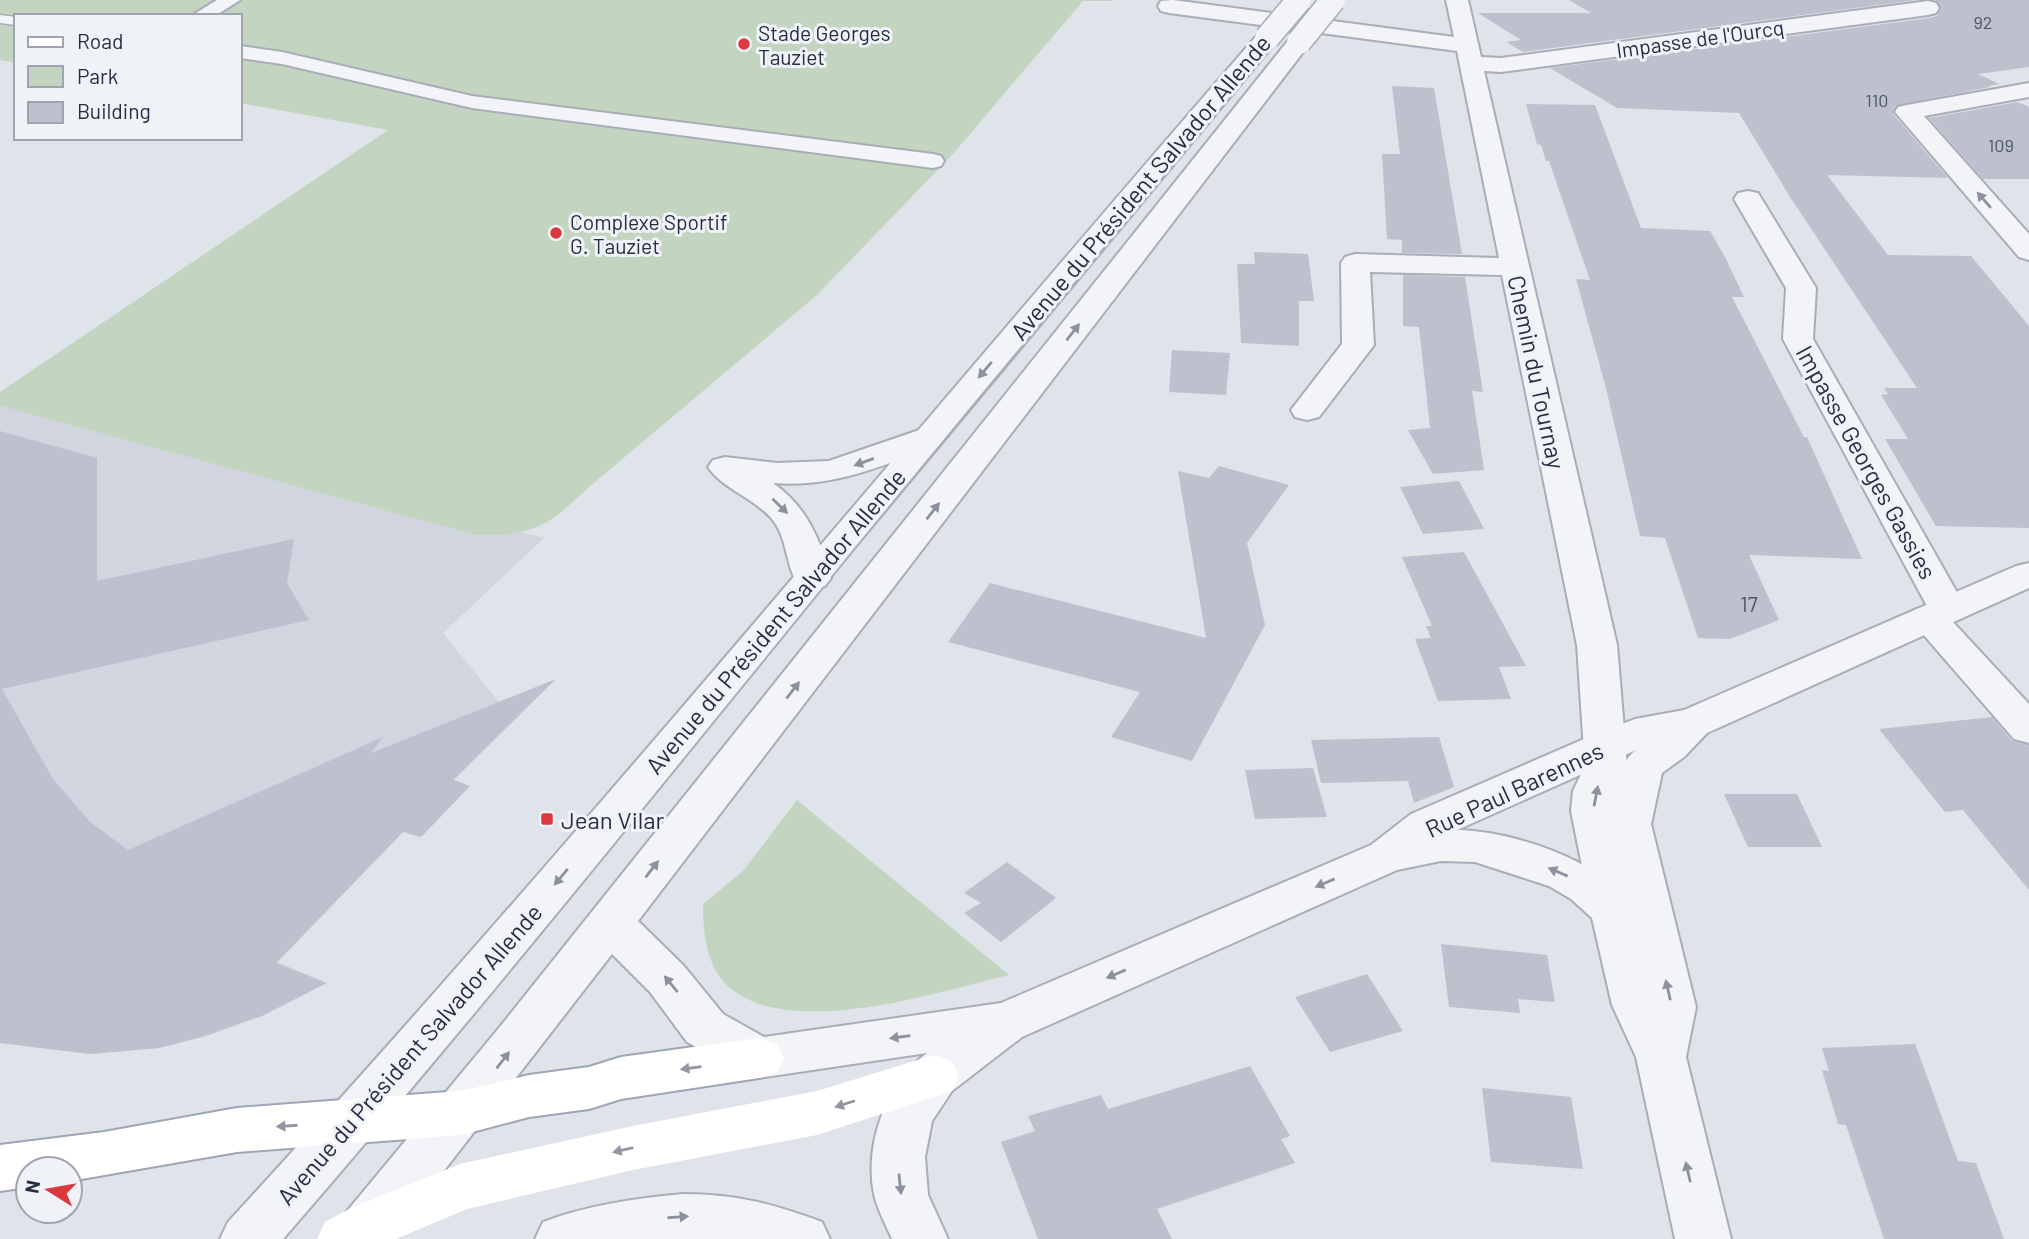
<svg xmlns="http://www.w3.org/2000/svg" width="2029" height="1239" font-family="Barlow,sans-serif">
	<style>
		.built { fill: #d1d5df }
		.green { fill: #c3d5c0 }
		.building { fill: #bcc1cd }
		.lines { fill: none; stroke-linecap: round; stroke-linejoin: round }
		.service-casing { stroke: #a8adb8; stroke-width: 3 }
		.pedestrian-casing { stroke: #a8adb8; stroke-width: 4 }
		.minor-casing { stroke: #a8adb8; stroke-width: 4 }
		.tertiary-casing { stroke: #a8adb8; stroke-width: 4 }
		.primary-casing { stroke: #9ea5b7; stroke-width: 4 }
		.service { fill: #f3f4f8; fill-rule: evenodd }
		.pedestrian { fill: #f3f4f8; fill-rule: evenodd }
		.minor { fill: #f3f4f8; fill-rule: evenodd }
		.tertiary { fill: #f3f4f8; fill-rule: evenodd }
		.secondary { fill: #fff; fill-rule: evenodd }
		.primary { fill: #fff; fill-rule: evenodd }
		.tertiary-bridge-casing { stroke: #a8adb8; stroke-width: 27; stroke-linecap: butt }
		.tertiary-bridge { stroke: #f3f4f8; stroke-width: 24 }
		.oneway { fill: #8c919e }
		.oneway2 { fill: #9296a1 }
		.poi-dot { fill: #dc3840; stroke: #eff2f7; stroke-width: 2.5 }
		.labels { text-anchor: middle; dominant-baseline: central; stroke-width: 6; stroke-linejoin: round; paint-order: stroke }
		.far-number-label { font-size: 18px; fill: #4c5366 }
		.far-poi-label { font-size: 21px; fill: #262e43; stroke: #eff2f7; text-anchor: start }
		.far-street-label { font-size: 21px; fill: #262e43; stroke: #eff2f7 }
		.number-label { font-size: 21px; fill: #4c5366 }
		.street-label { font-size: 24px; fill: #262e43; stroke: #eff2f7 }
		.poi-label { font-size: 24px; fill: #262e43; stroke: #eff2f7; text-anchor: start }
	</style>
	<rect width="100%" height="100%" fill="#dfe3ea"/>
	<!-- built -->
	<polygon class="built" points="0,406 475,535 521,532 544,538 443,633 498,701 512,699 524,707 519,716 454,780 470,786 421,837 403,832 278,962 319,980 208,1036 159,1048 91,1054 8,1044 0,1041"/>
	<!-- green -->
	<g class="green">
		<path d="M0 0H1113V1H1083L953 154 817 295 589 487C547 527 534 536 475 535L0 406V392L388 130 240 103V16H16V63L0 60Z"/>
		<path d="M797 800 1009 975C938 992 792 1040 730 988 706 968 703 932 703 904L743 871Z"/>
	</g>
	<!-- building -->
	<g class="building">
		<polygon points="1569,0 1916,0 1523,52 1506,42 1521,40 1478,13 1591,13"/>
		<polygon points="1935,0 2029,0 2029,67 1978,74 1999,84 1988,86 1990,87 1896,106 1893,114 1948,178 1827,175 1888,255 1971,256 2029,326 2029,528 1936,526 1885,439 1908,439 1881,395 1888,394 1884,388 1917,388 1792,200 1739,113 1617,108 1550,68 1929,18 1937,16 1941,9"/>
		<polygon points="1392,86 1434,88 1462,254 1402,253 1402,240 1387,239 1382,154 1400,154"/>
		<polygon points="2018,102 2029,107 2029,179 1983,179 1929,118"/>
		<polygon points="1526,104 1595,105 1641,228 1710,231 1724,255 1744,297 1732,297 1804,437 1807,437 1862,559 1749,555 1779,620 1730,639 1698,638 1665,538 1640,536 1606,388 1576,279 1590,280 1549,161 1546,161 1541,145 1537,144"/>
		<polygon points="1254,252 1308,254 1314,301 1299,301 1299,346 1241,343 1237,264 1255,264"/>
		<polygon points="1403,275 1465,277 1483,392 1472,391 1484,470 1433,474 1408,430 1430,428 1419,327 1403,326"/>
		<polygon points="1172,350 1230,353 1226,395 1169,392"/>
		<polygon points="0,431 97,458 97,581 294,539 287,583 309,620 2,689 53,779 90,822 128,850 383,737 371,753 556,679 453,780 470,786 421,837 403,832 276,963 327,983 262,1016 208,1035 159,1048 90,1054 0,1043"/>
		<polygon points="1219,466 1289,485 1247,543 1265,625 1192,761 1111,737 1140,692 948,642 990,583 1206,638 1178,471 1209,478"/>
		<polygon points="1459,481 1484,529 1423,534 1400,487"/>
		<polygon points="1464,552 1526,666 1499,667 1511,699 1438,701 1415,639 1431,638 1426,626 1432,626 1402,557"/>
		<polygon points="1992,717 2012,741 2029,745 2029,890 1963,810 1945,812 1879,729"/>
		<polygon points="1439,737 1454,787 1414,803 1408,781 1321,783 1311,740"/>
		<polygon points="1313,768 1327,817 1255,819 1245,770"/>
		<polygon points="1724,794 1797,794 1822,847 1748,847"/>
		<polygon points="1007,862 1056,898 1001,942 964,913 981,903 964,893"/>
		<polygon points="1441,944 1547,955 1555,1002 1518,999 1520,1013 1449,1007"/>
		<polygon points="1367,974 1403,1031 1330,1052 1295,997"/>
		<polygon points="1915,1044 1958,1161 1976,1163 2004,1239 1884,1239 1846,1125 1838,1124 1822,1070 1829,1071 1822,1048"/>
		<polygon points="1250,1066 1290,1136 1281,1139 1295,1163 1157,1209 1172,1239 1038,1239 1001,1142 1035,1131 1028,1116 1101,1095 1108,1109"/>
		<polygon points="1482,1088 1571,1097 1583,1169 1491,1162"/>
	</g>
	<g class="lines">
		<!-- service casing -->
		<g class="service-casing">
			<polygon id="service" points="0,15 16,17 16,25 0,23"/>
		</g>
		<!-- pedestrian casing -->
		<g class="pedestrian-casing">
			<g id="pedestrian">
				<polygon points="217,0 240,0 215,16 191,16"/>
				<polygon points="240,46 282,52 472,96 933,154 941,156 944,161 941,166 933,168 472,108 282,64 240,58"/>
			</g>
		</g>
		<!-- minor casing -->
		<g class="minor-casing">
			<g id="minor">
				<polygon points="1173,0 1454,37 1446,0 1468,0 1481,57 1501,58 1928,1 1936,3 1939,8 1936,13 1928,15 1501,72 1484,71 1617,645 1627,766 1617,791 1615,811 1637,911 1630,923 1614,928 1598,923 1591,911 1571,811 1573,791 1585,766 1577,645 1502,275 1370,272 1374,345 1319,417 1307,420 1295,417 1291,410 1342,344 1341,263 1345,257 1355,254 1499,258 1457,51 1169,13 1161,11 1158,6 1161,1"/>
				<polygon points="2029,83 2029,97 1924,116 2029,234 2029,260 2019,257 1895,112 1898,107 1907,105"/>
				<polygon points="1748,191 1758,193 1816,288 1813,339 1967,610 1962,618 1952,621 2029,704 2029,743 2014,739 1909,618 1914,610 1927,606 1783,339 1786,288 1734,199 1738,193"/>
				<path d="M928 427 940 430 945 437 940 444C884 465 835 488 773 483 807 507 820 539 831 578L825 586 812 589 799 586C785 566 788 538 772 519 754 498 723 489 708 467L713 460 725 457 777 463 829 461Z"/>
			</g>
		</g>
		<!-- tertiary casing -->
		<g class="tertiary-casing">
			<g id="tertiary">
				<path d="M1267 31 1275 33 1278 38 1275 43C1134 210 994 378 855 547 666 779 479 1013 283 1239H220L228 1222C583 836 915 428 1259 33Z"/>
				<path d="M1299 35 1307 37 1310 42 1307 47 638 921 684 966 723 1014 764 1037 1001 1003 1371 845 1411 814 1591 736 1635 719 1684 710 2016 566 2029 563V588L1707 733 1684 757 1662 773 1651 824 1696 1007 1686 1057 1731 1239H1675L1636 1057 1612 1005 1592 918 1571 899 1549 886 1475 862 1441 861 1397 870 1022 1037 952 1091 932 1121 925 1157 928 1195 948 1239H892C886 1225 877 1209 874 1194 864 1145 886 1083 927 1053L759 1078 741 1072 687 1042 650 992 612 954 391 1239H330L338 1222 499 1028 1291 37ZM1636 750C1619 762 1606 805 1607 826 1609 847 1617 870 1622 891 1581 856 1511 831 1457 830Z"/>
				<path d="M683 1194C736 1194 773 1204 822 1222L830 1239H535L543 1222C588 1205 636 1198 683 1194Z"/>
			</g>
		</g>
		<!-- primary casing -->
		<g class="primary-casing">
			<polygon id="primary" points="759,1038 777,1044 784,1058 777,1072 759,1078 621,1099 589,1109 529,1117 461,1135 237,1152 70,1181 70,1169 28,1169 28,1187 0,1191 0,1145 104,1132 237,1108 461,1091 529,1075 589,1067 621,1057"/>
		</g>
		<!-- service -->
		<use href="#service" class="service"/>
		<!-- pedestrian -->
		<use href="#pedestrian" class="pedestrian"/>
		<!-- minor -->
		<use href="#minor" class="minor"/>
		<!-- tertiary -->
		<use href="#tertiary" class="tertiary"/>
		<!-- secondary -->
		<polygon class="secondary" points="934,1055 952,1061 959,1076 952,1091 817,1135 633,1170 467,1209 396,1239 317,1239 325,1222 351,1208 460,1164 633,1126 817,1091"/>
		<!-- primary -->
		<use href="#primary" class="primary"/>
		<!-- tertiary-bridge casing -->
		<g class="tertiary-bridge-casing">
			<g id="tertiary-bridge">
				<polyline points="1267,38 1299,0"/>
				<polyline points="1299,42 1333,0"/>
			</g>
		</g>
		<!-- tertiary-bridge -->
		<use href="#tertiary-bridge" class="tertiary-bridge"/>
	</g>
	<!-- one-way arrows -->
	<defs><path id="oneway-solid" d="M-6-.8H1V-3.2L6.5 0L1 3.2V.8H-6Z" transform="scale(1.75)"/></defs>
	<g class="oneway">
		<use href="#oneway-solid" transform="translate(1984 200) rotate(-131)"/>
		<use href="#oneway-solid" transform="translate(1073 332) rotate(-52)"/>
		<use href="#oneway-solid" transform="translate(985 370) rotate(130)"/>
		<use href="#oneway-solid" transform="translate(864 462) rotate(160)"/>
		<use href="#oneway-solid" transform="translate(780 506) rotate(44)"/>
		<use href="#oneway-solid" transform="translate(933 511) rotate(-52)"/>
		<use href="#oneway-solid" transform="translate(793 690) rotate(-52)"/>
		<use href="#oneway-solid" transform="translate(1596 796) rotate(-79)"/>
		<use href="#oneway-solid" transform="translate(652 869) rotate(-52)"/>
		<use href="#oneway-solid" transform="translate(1558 872) rotate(-157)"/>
		<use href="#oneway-solid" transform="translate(561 877) rotate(130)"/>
		<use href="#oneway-solid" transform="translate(1325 883) rotate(157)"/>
		<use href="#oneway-solid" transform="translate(1116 974) rotate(157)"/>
		<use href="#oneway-solid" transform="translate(671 984) rotate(-129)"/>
		<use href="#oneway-solid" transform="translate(1668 990) rotate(-103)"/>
		<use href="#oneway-solid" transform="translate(900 1037) rotate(172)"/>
		<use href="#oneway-solid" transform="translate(503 1060) rotate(-52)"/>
		<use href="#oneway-solid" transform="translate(1688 1172) rotate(-103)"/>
		<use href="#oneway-solid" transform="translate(900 1184) rotate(84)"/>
		<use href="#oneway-solid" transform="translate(678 1217) rotate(-4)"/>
	</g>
	<g class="oneway2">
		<use href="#oneway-solid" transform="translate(691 1068) rotate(172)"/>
		<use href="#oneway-solid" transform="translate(845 1104) rotate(162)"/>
		<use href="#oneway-solid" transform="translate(287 1126) rotate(176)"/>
		<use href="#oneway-solid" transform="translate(623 1150) rotate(167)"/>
	</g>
	<!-- markers -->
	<g class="poi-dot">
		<circle cx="744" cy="44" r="7"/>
		<circle cx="556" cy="233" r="7"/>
		<rect x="540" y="812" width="14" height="14" rx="3.5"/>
	</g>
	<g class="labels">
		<!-- far-number labels -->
		<g class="far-number-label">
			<text x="1983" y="22">92</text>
			<text x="1877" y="100">110</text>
			<text x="2001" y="145">109</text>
		</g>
		<!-- far-poi labels -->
		<g class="far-poi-label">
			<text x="758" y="32">Stade Georges<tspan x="758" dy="24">Tauziet</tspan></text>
			<text x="570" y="221">Complexe Sportif<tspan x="570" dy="24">G. Tauziet</tspan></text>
		</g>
		<!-- far-street labels -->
		<g class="far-street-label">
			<text transform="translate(1700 38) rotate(-8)">Impasse de l'Ourcq</text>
		</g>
		<!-- number labels -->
		<g class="number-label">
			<text x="1749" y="603">17</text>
		</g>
		<!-- street labels -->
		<g class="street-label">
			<text transform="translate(1140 187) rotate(-50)">Avenue du Président Salvador Allende</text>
			<text transform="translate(1537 372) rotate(78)">Chemin du Tournay</text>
			<text transform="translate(1867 462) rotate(61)">Impasse Georges Gassies</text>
			<text transform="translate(775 621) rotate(-50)">Avenue du Président Salvador Allende</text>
			<text transform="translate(1514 789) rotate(-25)">Rue Paul Barennes</text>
			<text transform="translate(409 1054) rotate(-49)">Avenue du Président Salvador Allende</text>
		</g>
		<!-- poi labels -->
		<g class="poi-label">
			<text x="561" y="819">Jean Vilar</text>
		</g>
	</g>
	<!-- legend -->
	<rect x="14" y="14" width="228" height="126" fill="#eff2f7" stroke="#9fa4af" stroke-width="2"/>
	<rect x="28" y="37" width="35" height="10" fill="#ffffff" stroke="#9fa4af" stroke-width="2"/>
	<text x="77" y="49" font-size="21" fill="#262e43">Road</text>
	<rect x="28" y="66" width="35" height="21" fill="#c3d5c0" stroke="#9fa4af" stroke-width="2"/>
	<text x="77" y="84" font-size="21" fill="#262e43">Park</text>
	<rect x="28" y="102" width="35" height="21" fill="#bcc1cd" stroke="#9fa4af" stroke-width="2"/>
	<text x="77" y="119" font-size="21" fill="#262e43">Building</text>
	<!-- north arrow -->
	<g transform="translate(49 1190) rotate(281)"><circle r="33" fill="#eff2f7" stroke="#9fa4af" stroke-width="2"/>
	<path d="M0-5L12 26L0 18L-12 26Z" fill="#dc3840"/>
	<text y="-10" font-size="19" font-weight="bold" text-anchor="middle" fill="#262e43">N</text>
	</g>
</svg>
